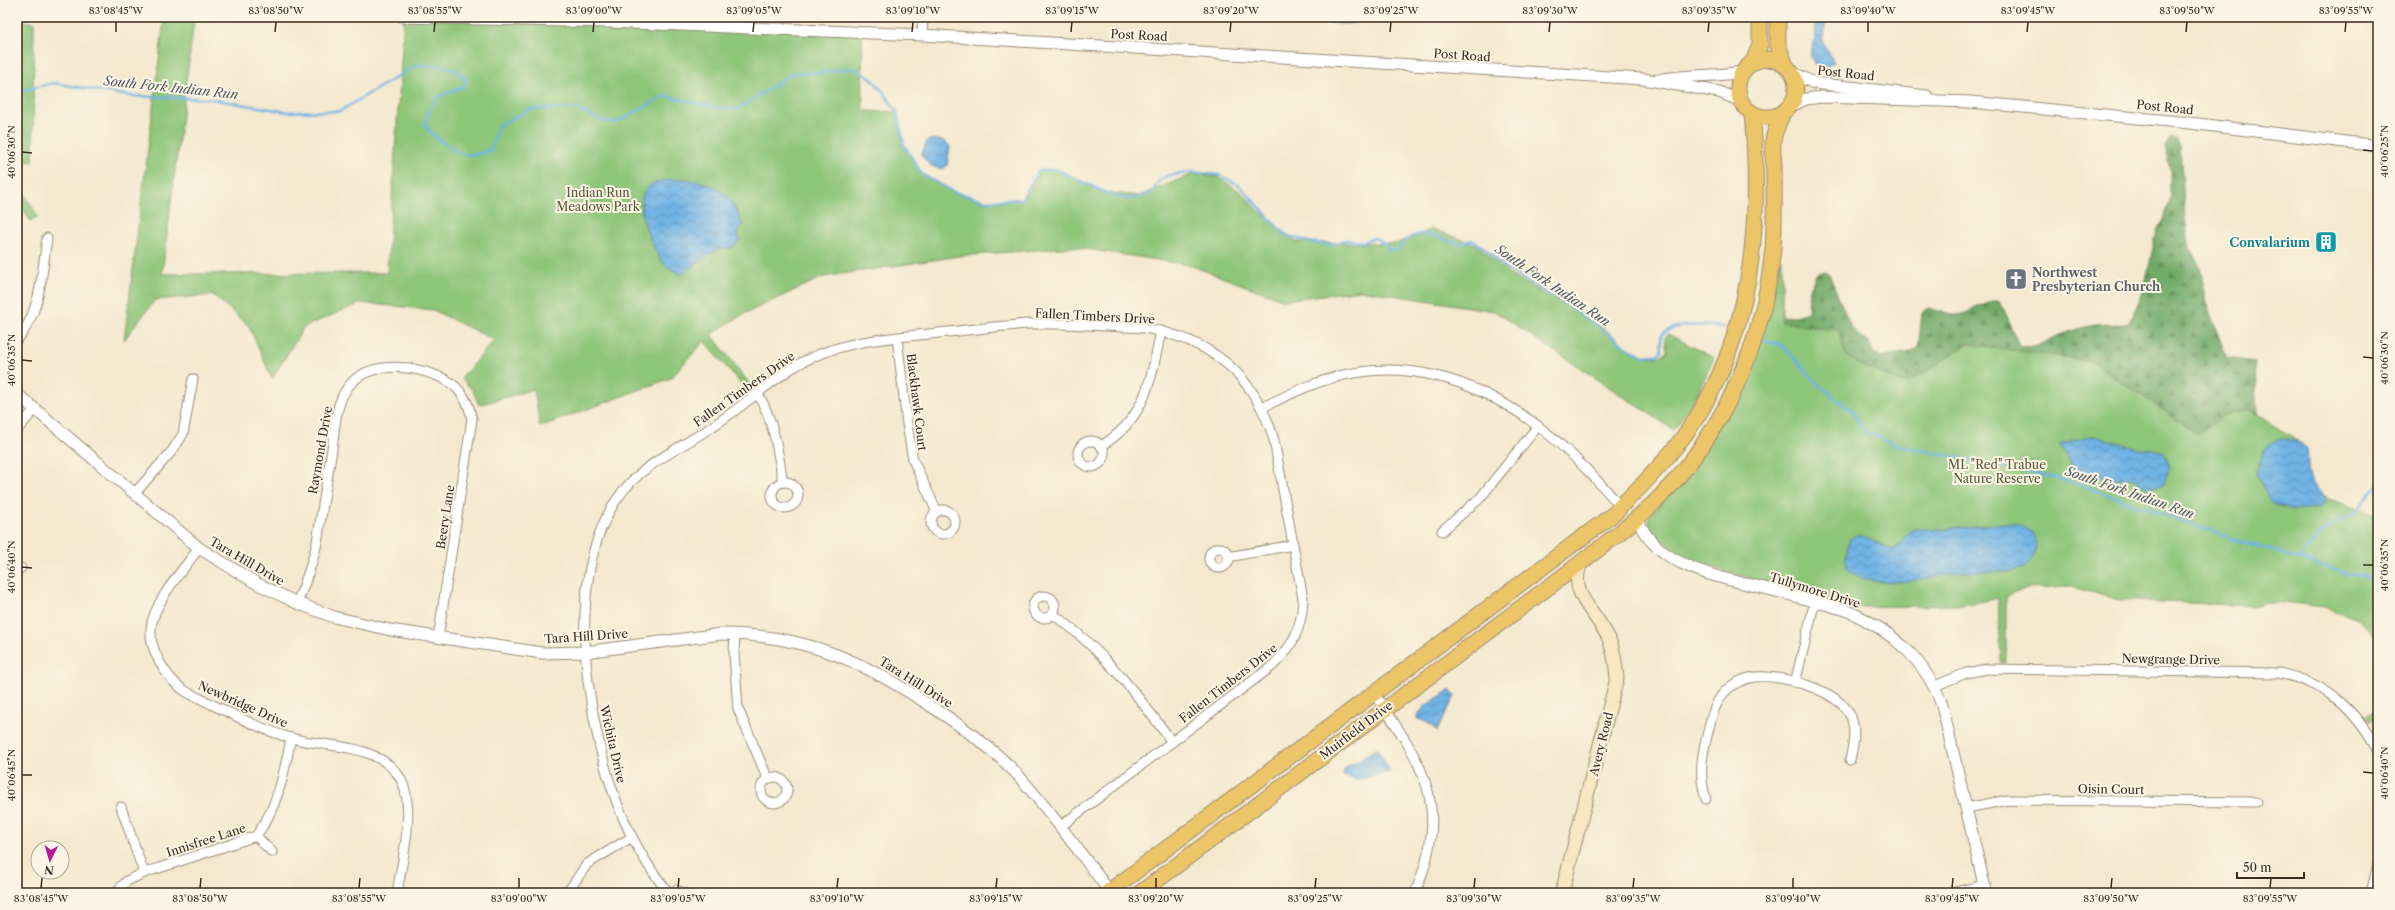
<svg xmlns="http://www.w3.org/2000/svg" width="2395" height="910" font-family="'Libre Caslon Text',serif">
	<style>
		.forest { fill: url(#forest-firs); stroke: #566a44 }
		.green { fill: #8dc579; stroke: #64784c }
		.water { fill: url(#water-waves); stroke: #566e82 }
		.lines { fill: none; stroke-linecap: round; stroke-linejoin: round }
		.stream { stroke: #70b3e5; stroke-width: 2.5 }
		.minor-casing { stroke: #988a76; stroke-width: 11 }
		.tertiary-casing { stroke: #988a76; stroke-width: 13 }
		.secondary-casing { stroke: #988a76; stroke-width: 15 }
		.primary-casing { stroke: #988a76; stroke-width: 17 }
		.minor { stroke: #fff; stroke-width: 9 }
		.tertiary { stroke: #fff; stroke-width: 11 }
		.secondary { stroke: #f7e8c3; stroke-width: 13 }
		.primary { stroke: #ecc569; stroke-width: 15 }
		.ticks { fill: none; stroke: #3b2a1e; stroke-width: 1.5 }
		.labels { text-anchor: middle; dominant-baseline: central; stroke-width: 4; stroke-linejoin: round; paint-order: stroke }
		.street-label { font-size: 12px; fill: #3b2a1e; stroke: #fcf5e5 }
		.park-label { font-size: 12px; fill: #545839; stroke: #fcf5e5 }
		.culture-label { font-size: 12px; font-weight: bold; fill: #0d838f; stroke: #fcf5e5; text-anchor: end }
		.worship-label { font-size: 12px; font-weight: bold; fill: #5b616d; stroke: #fcf5e5; text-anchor: start }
		.water-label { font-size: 13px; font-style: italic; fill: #4e5a64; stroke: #fcf5e5 }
		.neatline { fill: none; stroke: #3b2a1e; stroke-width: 1.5 }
		.ticks-label { font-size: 10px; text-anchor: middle; fill: #3b2a1e }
	</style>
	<defs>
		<pattern id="forest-firs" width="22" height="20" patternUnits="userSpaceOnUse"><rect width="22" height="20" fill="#72aa69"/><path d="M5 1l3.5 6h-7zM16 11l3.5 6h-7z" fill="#5f8b56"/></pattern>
		<pattern id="water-waves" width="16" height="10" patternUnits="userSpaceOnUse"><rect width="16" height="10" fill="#70b3e5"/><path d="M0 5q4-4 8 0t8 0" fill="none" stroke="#5d92b9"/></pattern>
	</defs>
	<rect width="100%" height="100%" fill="#fcf5e5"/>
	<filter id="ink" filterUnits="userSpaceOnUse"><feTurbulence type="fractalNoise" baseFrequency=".025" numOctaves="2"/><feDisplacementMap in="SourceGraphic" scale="8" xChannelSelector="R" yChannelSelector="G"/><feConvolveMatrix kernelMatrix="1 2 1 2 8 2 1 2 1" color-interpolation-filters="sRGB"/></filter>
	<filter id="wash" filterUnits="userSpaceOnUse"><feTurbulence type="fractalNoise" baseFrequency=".012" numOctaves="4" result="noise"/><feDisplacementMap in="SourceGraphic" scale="16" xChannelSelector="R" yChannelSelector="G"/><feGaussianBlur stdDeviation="0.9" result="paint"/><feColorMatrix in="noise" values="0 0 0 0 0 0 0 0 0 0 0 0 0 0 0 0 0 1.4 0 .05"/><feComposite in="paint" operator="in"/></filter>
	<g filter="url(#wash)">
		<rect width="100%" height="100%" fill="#f4e9cf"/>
		<!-- forest -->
		<path class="forest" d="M2170 138 2176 139 2180 146 2185 219 2190 248 2200 267 2208 308 2227 358 2255 362 2257 414 2249 410 2223 415 2197 434 2092 361 1968 344 1908 384 1859 365 1845 354 1839 331 1781 322 1783 316 1792 317 1808 312 1809 291 1816 274 1825 271 1829 274 1851 327 1871 346 1873 352 1881 357C1894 352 1908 355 1918 348L1922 313 1929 308C1937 310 1947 315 1954 315 1970 316 1982 299 1999 301L2019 345C2038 349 2035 346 2051 339 2064 333 2081 327 2095 325 2106 323 2117 326 2129 323L2143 292 2157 230 2165 216 2170 195V172L2165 145Z"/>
		<!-- green -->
		<g class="green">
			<polygon points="404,17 862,33 863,111 897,112 904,145 922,174 954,192 986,201 1021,199 1038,171 1056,169 1104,192 1139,196 1193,174 1218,177 1241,192 1260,212 1296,242 1395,244 1432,229 1477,245 1510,275 1599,324 1628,348 1646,356 1659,357 1667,352 1665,338 1668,334 1714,358 1696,397 1674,430 1494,311 1361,290 1284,300 1189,265 1074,247 959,256 823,277 742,315 711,334 752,387 747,391 704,341 671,378 540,427 534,389 479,405 473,391 461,378 494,340 433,310 361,303 304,327 272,379 249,326 213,295 155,300 124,340 164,20 194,21 162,274 387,273"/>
			<polygon points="17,20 34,23 33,162 17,160"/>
			<polygon points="17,181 38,217 31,222 17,199"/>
			<polygon points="1782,258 1782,322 1839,331 1845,354 1859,365 1907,384 1968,344 2092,361 2197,434 2223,415 2249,410 2297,440 2312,493 2378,516 2378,640 2358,619 2325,607 2275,601 2256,606 2119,600 2072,587 2027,588 2006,597 2006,663 2001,663 1998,598 1965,605 1860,607 1703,565 1680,553 1662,540 1649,526 1649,517 1702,454"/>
			<polygon points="2378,708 2378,717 2371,722 2367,716"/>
		</g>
		<!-- water -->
		<g class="water">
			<path d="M1308 17H1369C1352 29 1326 23 1308 17Z"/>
			<polygon points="1814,17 1827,17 1822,41 1834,62 1825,69 1818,70 1810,56 1816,35"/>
			<path d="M932 139 944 141 950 146 947 166 943 169C932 168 926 164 922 154L927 141Z"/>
			<path d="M687 179C722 186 730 192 743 226L737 231 740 240 731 248 718 249 681 274C673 271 666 267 661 260 651 245 633 205 646 189 655 178 675 180 687 179Z"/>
			<polygon points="2093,436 2143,449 2163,451 2170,468 2162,485 2148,487 2133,478 2111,480 2072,468 2066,455 2059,445"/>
			<path d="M2283 439C2319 443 2303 455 2310 478 2313 487 2322 491 2325 501L2320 507C2302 510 2288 512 2271 504L2257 473C2263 454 2261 444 2283 439Z"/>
			<path d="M2004 523C2013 523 2022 524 2030 531 2041 541 2034 564 2021 569 2003 575 1981 570 1962 572 1931 576 1871 595 1847 568 1845 561 1846 554 1848 546 1852 520 1883 550 1895 550L1909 532 1915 529H1946Z"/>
			<polygon points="1450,690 1455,696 1437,731 1428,723 1416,718 1425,706"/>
			<polygon points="1377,748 1390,772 1357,780 1343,776 1344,769"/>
		</g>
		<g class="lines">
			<!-- stream -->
			<g class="stream">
				<path d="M17 92 53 83 130 96 211 99 288 112 340 111 417 65 444 66 459 72 466 81 463 87C438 96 430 97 425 125 431 135 458 156 469 155 477 155 484 152 491 150L499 125 531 109H577L601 121 618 122 664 96 718 108 738 109 793 73H818L854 68 871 78 885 94 897 112 904 145 922 174 954 192 986 201 1022 199 1038 171 1056 169 1104 192 1122 198 1130 199 1152 193 1158 182 1166 176 1190 172 1219 175 1239 185 1285 235 1310 242 1331 245 1346 240 1363 242 1375 238 1386 245 1388 250H1397C1402 246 1406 240 1411 237 1431 228 1443 242 1460 244L1472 240 1483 247 1507 269 1577 311 1628 348 1643 356 1657 355 1662 351 1661 336C1672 322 1708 325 1724 327"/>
				<polyline points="1763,339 1783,346 1818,384 1853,412 1864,431 1897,445 2066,480 2230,538 2300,559 2321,532 2356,512 2378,485"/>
				<polyline points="2300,559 2343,573 2364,576 2378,585"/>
			</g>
		</g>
	</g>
	<g filter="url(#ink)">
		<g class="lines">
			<!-- minor casing -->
			<g class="minor-casing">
				<g id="minor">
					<polyline points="922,35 923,17"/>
					<polyline points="897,337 907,424 913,460 937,512"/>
					<path d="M17 340C41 313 42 272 47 238"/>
					<path d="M758 394C774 421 778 452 783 482"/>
					<path d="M1263 407C1292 393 1322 378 1354 373 1445 357 1530 409 1590 473 1600 484 1611 494 1620 507"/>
					<polyline points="17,430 35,409"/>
					<circle cx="1091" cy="454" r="13"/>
					<path d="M1101 446C1146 419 1151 379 1161 331"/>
					<circle cx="785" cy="495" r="13"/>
					<polyline points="135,493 172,451 183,434 193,379"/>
					<circle cx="943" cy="522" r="12"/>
					<polyline points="1442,531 1480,498 1538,426"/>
					<path d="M199 548C183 570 154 601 151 628 149 649 165 676 181 688 188 694 198 697 205 701 232 714 262 730 291 738 326 748 370 742 396 772 419 800 402 860 397 893"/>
					<circle cx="1219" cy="558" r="10"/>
					<polyline points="1228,557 1293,545"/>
					<polyline points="17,567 21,568"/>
					<circle cx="1044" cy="607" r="11"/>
					<path d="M297 603C305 583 313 563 317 542 322 511 327 480 332 449 335 429 335 404 348 387 367 361 408 365 435 375 456 382 468 398 472 419L438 638"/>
					<path d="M1053 614C1101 648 1137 694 1172 742"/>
					<polyline points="735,634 734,653 738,709 768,779"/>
					<polyline points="1795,683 1815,601"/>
					<path d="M1935 686 1966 673 1987 669 2278 673C2326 682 2355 709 2378 751"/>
					<path d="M1374 693C1423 764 1452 805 1415 893"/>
					<circle cx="774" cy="790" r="13"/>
					<path d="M1706 799C1699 776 1701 759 1707 736 1711 719 1715 698 1730 687 1737 682 1746 678 1755 677 1781 674 1838 690 1850 715 1857 729 1853 746 1850 760"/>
					<polyline points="121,807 144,873"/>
					<polyline points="1966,808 2008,800 2256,802"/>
					<polyline points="256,836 272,852"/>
					<path d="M115 893 127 881 144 873 256 836C278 807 284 773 291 738"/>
					<polyline points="567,893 587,864 632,837"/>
					<path d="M669 893C619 834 598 757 588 681 580 613 583 519 642 472 664 454 690 442 713 426 741 408 766 384 794 367 834 342 884 338 929 334 962 331 996 326 1029 324 1067 322 1106 327 1144 328 1211 339 1255 375 1274 440L1303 599C1302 627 1293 648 1271 667L1061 826"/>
					<polyline points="669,893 676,890 684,893"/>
					<polyline points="1951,893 1984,885"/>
					<polyline points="2371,893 2378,864"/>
				</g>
			</g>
			<!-- tertiary casing -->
			<g class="tertiary-casing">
				<g id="tertiary">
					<polyline points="403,17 609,22 922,35 1643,79 1719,92 1741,101"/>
					<polyline points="1790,71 1814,83 1927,96"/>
					<path d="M1659 80C1687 74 1715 77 1743 72"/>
					<polyline points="1789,107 1806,99 1822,97 1970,102 2190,123 2378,146"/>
					<path d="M17 394 199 548 256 583 297 603 334 617 390 630 542 653 585 652 721 634C807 634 867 663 937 710 964 728 992 748 1015 772 1050 810 1079 852 1111 893"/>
					<path d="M1637 518C1657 570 1726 578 1772 590 1797 596 1821 603 1846 610 1890 630 1925 658 1942 705L1986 893"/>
				</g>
			</g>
			<!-- secondary casing -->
			<g class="secondary-casing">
				<path id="secondary" d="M1562 893 1617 678C1616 665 1614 651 1609 639 1597 612 1567 594 1581 563"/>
			</g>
			<!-- primary casing -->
			<g class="primary-casing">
				<g id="primary">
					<polyline points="1778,17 1778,45 1786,66"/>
					<circle cx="1767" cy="88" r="29"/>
					<polyline points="1753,62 1760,44 1760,17"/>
					<path d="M1107 893 1615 513C1623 503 1633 494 1642 485 1659 467 1675 449 1689 429 1753 337 1762 222 1752 113"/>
					<path d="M1140 893 1574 568C1602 546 1632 525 1658 499 1724 432 1764 343 1773 249 1775 223 1774 197 1774 171 1774 161 1772 151 1773 141 1774 131 1780 121 1783 112"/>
				</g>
			</g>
			<!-- minor -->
			<use href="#minor" class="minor"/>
			<!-- tertiary -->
			<use href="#tertiary" class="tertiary"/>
			<!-- secondary -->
			<use href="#secondary" class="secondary"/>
			<!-- primary -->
			<use href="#primary" class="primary"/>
		</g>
	</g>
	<!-- ticks -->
	<path class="ticks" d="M116 32V22M275 32 276 22M434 32 435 22M593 32 594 22M753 32 754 22M912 32 913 22M1071 32 1072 22M1230 32 1231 22M1390 32 1391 22M1549 32 1550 22M1708 32 1709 22M1868 32V22M2027 32 2028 22M2186 32 2187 22M2345 32 2346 22M2363 150 2373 151M22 152 32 153M2363 357 2373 358M22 360 32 361M2363 565H2373M22 567 32 568M2363 772 2373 773M22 775H32M41 888 42 878M200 888 201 878M359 888 360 878M519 888V878M678 888 679 878M837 888 838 878M996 888 997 878M1156 888V878M1315 888 1316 878M1474 888 1475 878M1633 888 1634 878M1793 888V878M1952 888 1953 878M2111 888 2112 878M2270 888 2271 878"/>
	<!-- icons -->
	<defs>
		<g id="building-square" transform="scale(1.15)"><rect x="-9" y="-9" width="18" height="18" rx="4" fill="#0f9aa8" stroke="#fcf5e5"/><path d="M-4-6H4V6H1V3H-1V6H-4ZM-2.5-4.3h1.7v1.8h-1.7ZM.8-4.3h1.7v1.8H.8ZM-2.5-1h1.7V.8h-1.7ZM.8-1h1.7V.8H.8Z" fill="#fff"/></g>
		<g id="church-square" transform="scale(1.15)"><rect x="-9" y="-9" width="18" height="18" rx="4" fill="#6b7280" stroke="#fcf5e5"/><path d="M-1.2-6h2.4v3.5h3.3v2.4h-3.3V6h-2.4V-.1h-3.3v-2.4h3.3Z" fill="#fff"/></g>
	</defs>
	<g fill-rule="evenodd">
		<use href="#building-square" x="2326" y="242"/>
		<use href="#church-square" x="2016" y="279"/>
	</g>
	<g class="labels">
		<!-- street labels -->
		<g class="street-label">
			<text transform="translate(1139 35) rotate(3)">Post Road</text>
			<text transform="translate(1462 55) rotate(4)">Post Road</text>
			<text transform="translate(1846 73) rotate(6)">Post Road</text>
			<text transform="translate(2165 107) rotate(6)">Post Road</text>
			<text transform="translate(1095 316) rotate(3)">Fallen Timbers Drive</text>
			<text transform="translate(744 389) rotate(-35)">Fallen Timbers Drive</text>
			<text transform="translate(917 402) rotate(83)">Blackhawk Court</text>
			<text transform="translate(320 450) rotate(-80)">Raymond Drive</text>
			<text transform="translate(445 517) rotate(-81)">Beery Lane</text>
			<text transform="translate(247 561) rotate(30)">Tara Hill Drive</text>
			<text transform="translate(1815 590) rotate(17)">Tullymore Drive</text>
			<text transform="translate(586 636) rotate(-4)">Tara Hill Drive</text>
			<text transform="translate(2171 659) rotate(1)">Newgrange Drive</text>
			<text transform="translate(916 682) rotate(32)">Tara Hill Drive</text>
			<text transform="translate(1228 683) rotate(-38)">Fallen Timbers Drive</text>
			<text transform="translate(243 704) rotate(24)">Newbridge Drive</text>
			<text transform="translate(1356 730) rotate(-37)">Muirfield Drive</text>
			<text transform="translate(613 744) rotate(77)">Wichita Drive</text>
			<text transform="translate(1601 744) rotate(-76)">Avery Road</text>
			<text transform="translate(2111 789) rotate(1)">Oisin Court</text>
			<text transform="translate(206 840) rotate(-18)">Innisfree Lane</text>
		</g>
		<!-- park labels -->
		<g class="park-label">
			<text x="598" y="192">Indian Run<tspan x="598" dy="14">Meadows Park</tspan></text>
			<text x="1997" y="464">ML "Red" Trabue<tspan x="1997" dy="14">Nature Reserve</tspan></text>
		</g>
		<!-- culture labels -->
		<g class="culture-label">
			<text x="2310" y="242">Convalarium</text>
		</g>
		<!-- worship labels -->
		<g class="worship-label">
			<text x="2032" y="272">Northwest<tspan x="2032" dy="14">Presbyterian Church</tspan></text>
		</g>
		<!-- water labels -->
		<g class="water-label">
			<text transform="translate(171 87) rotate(6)">South Fork Indian Run</text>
			<text transform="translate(1553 285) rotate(34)">South Fork Indian Run</text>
			<text transform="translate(2130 492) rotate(19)">South Fork Indian Run</text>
		</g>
	</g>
	<!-- margin -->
	<rect width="2395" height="910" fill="none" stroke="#fcf5e5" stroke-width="44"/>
	<!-- north arrow -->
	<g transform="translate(50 860) rotate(185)"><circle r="19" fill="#fcf5e5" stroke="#afa495"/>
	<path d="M0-3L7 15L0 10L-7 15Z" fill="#b5179e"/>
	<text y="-6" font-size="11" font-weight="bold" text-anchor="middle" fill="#3b2a1e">N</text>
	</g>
	<!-- scale -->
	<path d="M2237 872v6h67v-6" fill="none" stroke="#3b2a1e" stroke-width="2"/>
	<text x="2243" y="872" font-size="12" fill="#3b2a1e" stroke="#fcf5e5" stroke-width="3" paint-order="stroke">50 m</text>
	<rect x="22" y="22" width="2351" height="866" class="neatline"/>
	<g class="ticks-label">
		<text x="116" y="14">83°08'45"W</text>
		<text x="276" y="14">83°08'50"W</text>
		<text x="435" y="14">83°08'55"W</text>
		<text x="594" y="14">83°09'00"W</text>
		<text x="754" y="14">83°09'05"W</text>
		<text x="913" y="14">83°09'10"W</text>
		<text x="1072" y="14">83°09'15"W</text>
		<text x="1231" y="14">83°09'20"W</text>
		<text x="1391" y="14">83°09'25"W</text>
		<text x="1550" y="14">83°09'30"W</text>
		<text x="1709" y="14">83°09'35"W</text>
		<text x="1868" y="14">83°09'40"W</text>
		<text x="2028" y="14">83°09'45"W</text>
		<text x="2187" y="14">83°09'50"W</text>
		<text x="2346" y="14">83°09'55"W</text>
		<text transform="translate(2384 151) rotate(-90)" y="4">40°06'25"N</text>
		<text transform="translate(11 152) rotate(-90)" y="4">40°06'30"N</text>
		<text transform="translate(2384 358) rotate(-90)" y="4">40°06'30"N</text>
		<text transform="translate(11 360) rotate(-90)" y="4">40°06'35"N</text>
		<text transform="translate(2384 565) rotate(-90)" y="4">40°06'35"N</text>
		<text transform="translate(11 567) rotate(-90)" y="4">40°06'40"N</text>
		<text transform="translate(2384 773) rotate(-90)" y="4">40°06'40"N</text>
		<text transform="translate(11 775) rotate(-90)" y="4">40°06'45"N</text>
		<text x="41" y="902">83°08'45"W</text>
		<text x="200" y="902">83°08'50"W</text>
		<text x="359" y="902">83°08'55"W</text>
		<text x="519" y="902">83°09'00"W</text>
		<text x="678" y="902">83°09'05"W</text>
		<text x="837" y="902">83°09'10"W</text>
		<text x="996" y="902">83°09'15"W</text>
		<text x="1156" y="902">83°09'20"W</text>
		<text x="1315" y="902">83°09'25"W</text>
		<text x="1474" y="902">83°09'30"W</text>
		<text x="1633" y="902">83°09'35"W</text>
		<text x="1793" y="902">83°09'40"W</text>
		<text x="1952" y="902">83°09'45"W</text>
		<text x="2111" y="902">83°09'50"W</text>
		<text x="2270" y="902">83°09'55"W</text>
	</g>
</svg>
